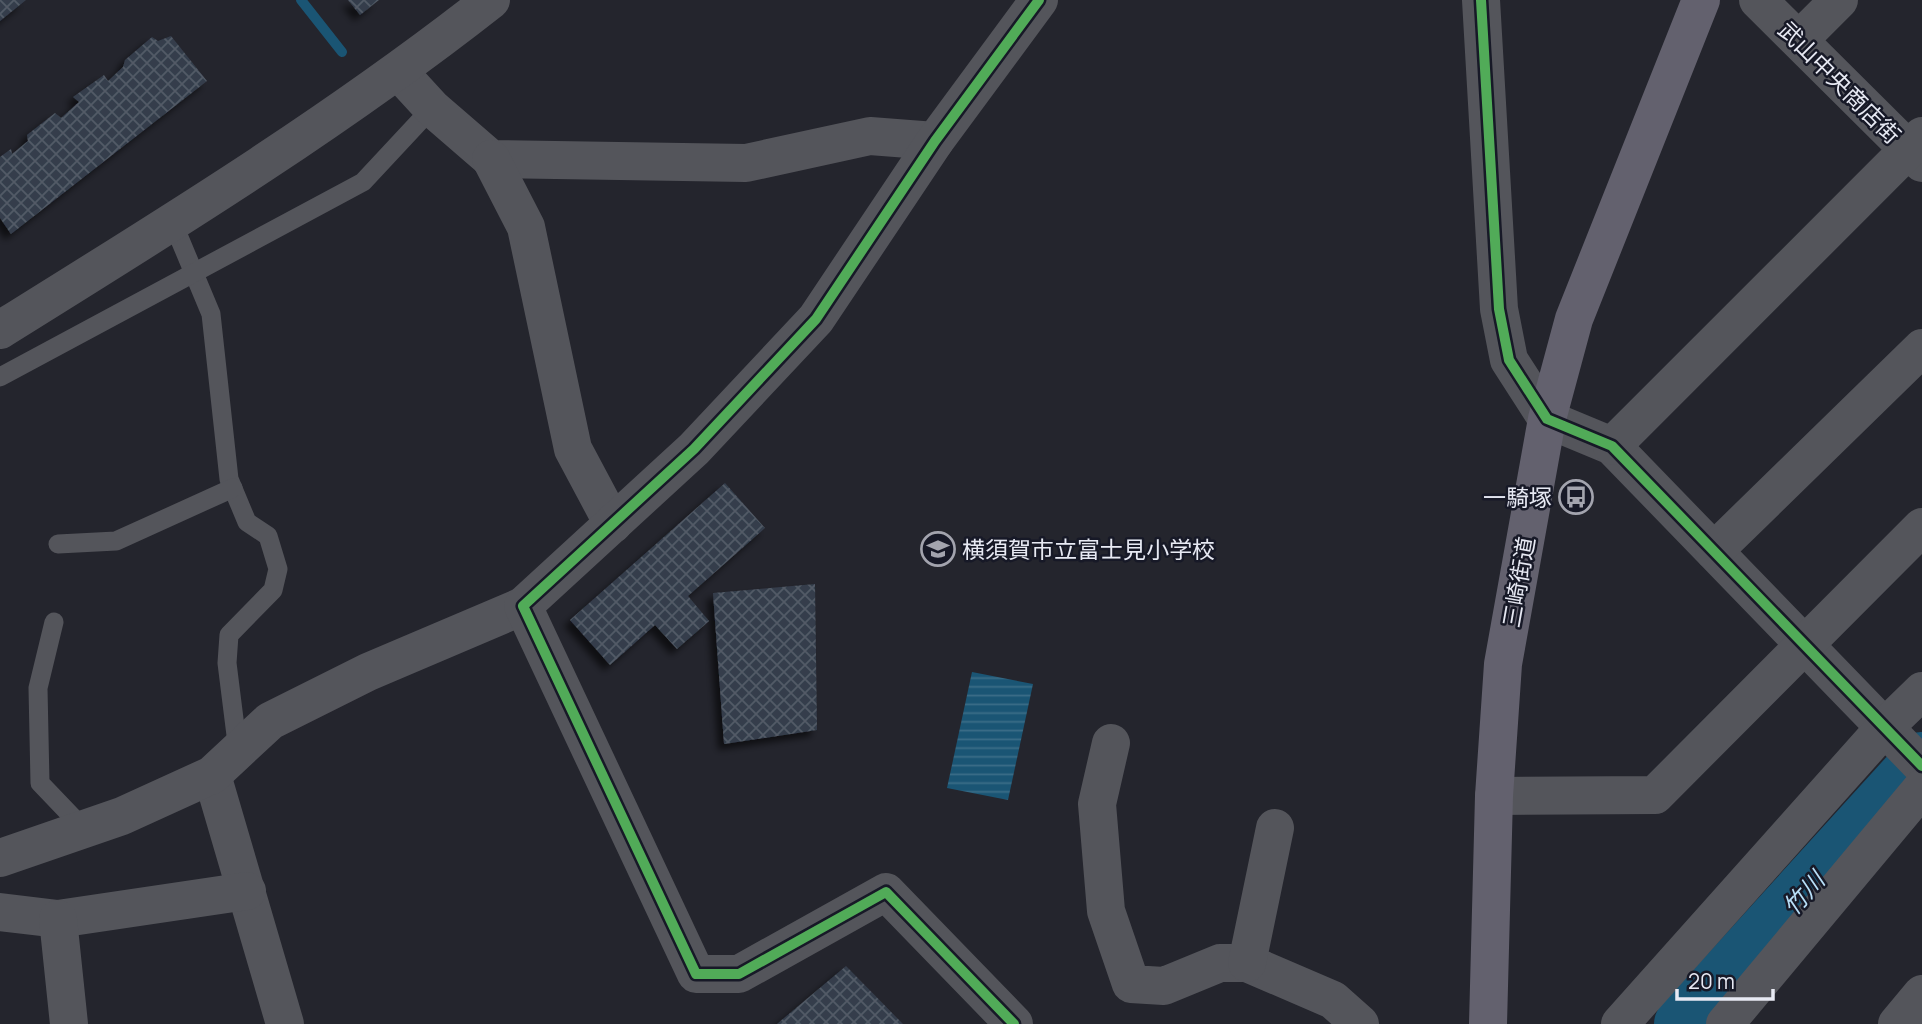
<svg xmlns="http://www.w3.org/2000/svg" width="1922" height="1024" font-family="Manrope,'Noto Sans JP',sans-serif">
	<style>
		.water { fill: url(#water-rules) }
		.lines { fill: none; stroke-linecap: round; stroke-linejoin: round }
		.stream { stroke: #1a5574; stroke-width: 10 }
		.river { stroke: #1a5574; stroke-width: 58 }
		.building { fill: url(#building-cross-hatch); filter: url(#shadow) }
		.lane { stroke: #54555b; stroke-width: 19 }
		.street { stroke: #54555b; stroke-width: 38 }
		.primary { stroke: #63616e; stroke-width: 38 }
		.cycleway-casing { stroke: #171927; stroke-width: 15 }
		.cycleway { stroke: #51ab58; stroke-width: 10 }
		.labels { text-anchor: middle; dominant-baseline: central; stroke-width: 5; stroke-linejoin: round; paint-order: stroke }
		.street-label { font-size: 23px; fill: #e7e9f3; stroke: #171927 }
		.poi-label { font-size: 23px; fill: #e7e9f3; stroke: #171927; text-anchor: end }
		.water-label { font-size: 24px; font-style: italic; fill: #b8dff8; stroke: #171927 }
	</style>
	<defs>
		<pattern id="water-rules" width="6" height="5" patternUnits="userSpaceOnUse" patternTransform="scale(1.75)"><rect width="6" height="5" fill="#1a5574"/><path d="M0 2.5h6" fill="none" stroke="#3b6d88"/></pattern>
		<pattern id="building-cross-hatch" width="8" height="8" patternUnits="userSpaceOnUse" patternTransform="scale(1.75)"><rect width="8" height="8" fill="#353e4c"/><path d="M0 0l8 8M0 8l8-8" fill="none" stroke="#525a66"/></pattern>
		<filter id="shadow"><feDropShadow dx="-6" dy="6" stdDeviation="3.5" flood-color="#0009"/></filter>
	</defs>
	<rect width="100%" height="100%" fill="#24252d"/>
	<!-- water -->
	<polygon class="water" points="972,672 1033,684 1008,800 947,788"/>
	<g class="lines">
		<!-- stream -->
		<polyline class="stream" points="301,0 342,52"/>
		<!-- river -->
		<polyline class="river" points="1683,1024 1922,761"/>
	</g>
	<!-- building -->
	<g class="building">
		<polygon points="0,0 26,0 0,21"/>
		<polygon points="348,0 379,0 360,15"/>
		<polygon points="171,36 207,81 11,234 0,218 0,157 11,149 12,154 28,141 27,135 55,113 61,118 79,102 73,97 104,75 108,81 123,67 125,60 152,37 158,41"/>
		<polygon points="725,483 765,528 688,596 709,621 677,649 655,625 610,665 570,620"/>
		<polygon points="815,584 817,730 724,744 713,593"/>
		<polygon points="846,966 903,1024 777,1024"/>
	</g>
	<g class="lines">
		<!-- lane -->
		<g class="lane">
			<polyline points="173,223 211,314 229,479 247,522 268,536 278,569 273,590 229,635 227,663 238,751"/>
			<polyline points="0,377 363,182 432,108"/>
			<polyline points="58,544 116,541 233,488"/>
			<polyline points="54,622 38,688 40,783 84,829"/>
		</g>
		<!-- street -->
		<g class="street">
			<polyline points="1481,0 1499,309 1509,360 1547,419 1612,446 1922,766"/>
			<polyline points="1758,0 1922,163"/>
			<polyline points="1799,40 1839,0"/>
			<polyline points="399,72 432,108 491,159 746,163 870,136 935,141"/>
			<polyline points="491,159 526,227 573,449 613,524"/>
			<path d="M0 330C167 226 336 122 491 0"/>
			<polyline points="1612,446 1922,136"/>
			<polyline points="1714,551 1922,348"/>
			<polyline points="1111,743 1097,804 1106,911 1131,984 1164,986 1220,963 1247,963 1333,1000 1360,1024"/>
			<polyline points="212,775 285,1024"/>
			<polyline points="1494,796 1655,795 1922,527"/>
			<polyline points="0,858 122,816 212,775 270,721 368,672 523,606"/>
			<polyline points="0,912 58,919 247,891"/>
			<polyline points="58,919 69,1024"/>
			<polyline points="1247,963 1275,828"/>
			<polyline points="1014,1024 886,892 739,974 696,974 523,606 694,449 816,319 935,141 1039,0"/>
			<polyline points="1620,1024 1886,726 1922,691"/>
			<polyline points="1725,1024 1922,788"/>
			<polyline points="1897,1024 1922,994"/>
		</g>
		<!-- primary -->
		<polyline class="primary" points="1488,1024 1494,796 1503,664 1547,419 1574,319 1701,0"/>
		<!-- cycleway casing -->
		<g class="cycleway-casing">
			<g id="cycleway">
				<polyline points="1481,0 1499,309 1509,360 1547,419 1612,446 1922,766"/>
				<polyline points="1014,1024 886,892 739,974 696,974 523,606 694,449 816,319 935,141 1039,0"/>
			</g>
		</g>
		<!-- cycleway -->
		<use href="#cycleway" class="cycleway"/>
	</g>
	<!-- icons -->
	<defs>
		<g id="bus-ring" transform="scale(1.75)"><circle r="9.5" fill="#171927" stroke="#a3a4ae" stroke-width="1.5"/><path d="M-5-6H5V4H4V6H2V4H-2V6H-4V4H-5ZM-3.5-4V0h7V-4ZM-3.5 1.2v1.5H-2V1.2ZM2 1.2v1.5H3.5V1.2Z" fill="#a3a4ae"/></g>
		<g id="school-ring" transform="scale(1.75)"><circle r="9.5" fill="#171927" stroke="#a3a4ae" stroke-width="1.5"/><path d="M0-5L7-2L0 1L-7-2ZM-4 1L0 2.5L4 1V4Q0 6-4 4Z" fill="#a3a4ae"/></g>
	</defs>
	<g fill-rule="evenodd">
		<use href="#bus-ring" x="1576" y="497"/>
		<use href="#school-ring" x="938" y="549"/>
	</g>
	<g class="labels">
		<!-- street labels -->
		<g class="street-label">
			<text transform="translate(1840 82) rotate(45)">武山中央商店街</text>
			<text transform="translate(1518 582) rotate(-80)">三崎街道</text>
		</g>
		<!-- poi labels -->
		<g class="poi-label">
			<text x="1552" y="497">一騎塚</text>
			<text x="962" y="549" text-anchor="start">横須賀市立富士見小学校</text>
		</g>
		<!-- water labels -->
		<g class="water-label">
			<text transform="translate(1803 893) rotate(-48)">竹川</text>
		</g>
	</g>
	<!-- scale -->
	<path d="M1677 989v10h96v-10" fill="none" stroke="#e7e9f3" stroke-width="3.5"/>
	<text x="1688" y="989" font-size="21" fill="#e7e9f3" stroke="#171927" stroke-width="5" paint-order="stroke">20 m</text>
</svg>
